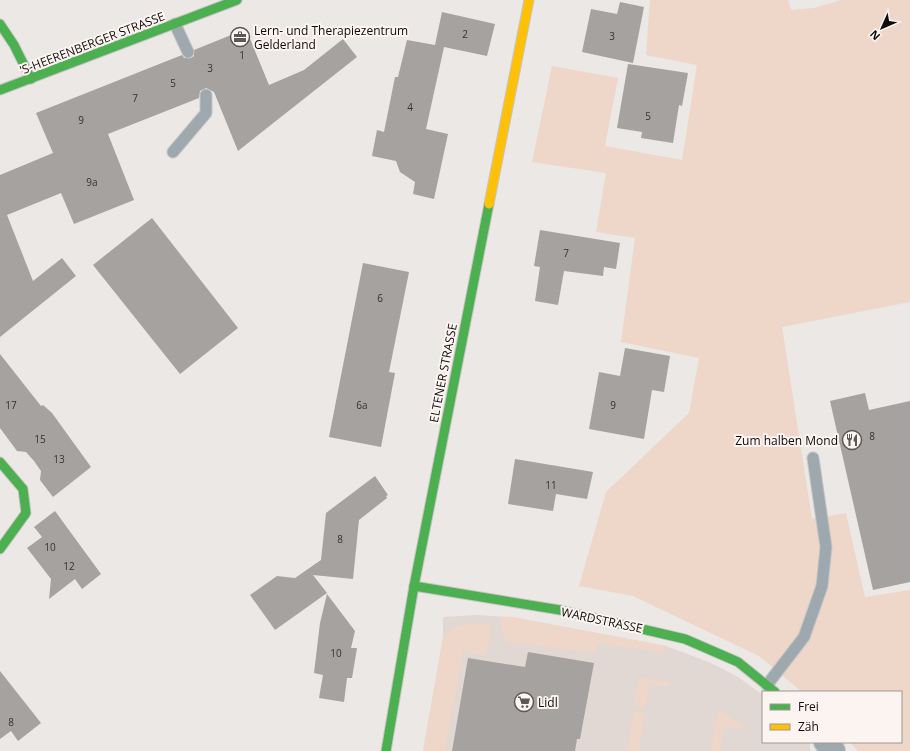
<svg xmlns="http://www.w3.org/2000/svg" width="910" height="751" font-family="'Open Sans',sans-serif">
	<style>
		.built { fill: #e1d8d3 }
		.green { fill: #eed6c9 }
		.building { fill: #a5a2a0 }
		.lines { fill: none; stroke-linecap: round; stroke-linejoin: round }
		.lane-casing { stroke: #c7c5c4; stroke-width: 13 }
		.street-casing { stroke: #c7c5c4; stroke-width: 24 }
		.fast-casing { stroke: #c7c5c4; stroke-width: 11 }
		.slow-casing { stroke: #c7c5c4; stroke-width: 11 }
		.lane { stroke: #9ea8af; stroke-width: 11 }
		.street { stroke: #9ea8af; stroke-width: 22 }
		.fast { stroke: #4caf50; stroke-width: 9 }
		.slow { stroke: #ffc107; stroke-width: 9 }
		.labels { text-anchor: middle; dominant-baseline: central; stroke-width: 4; stroke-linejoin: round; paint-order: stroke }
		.number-label { font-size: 10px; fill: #343230 }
		.poi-label { font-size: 12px; fill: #0e0c0a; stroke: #fcf4f0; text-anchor: start }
		.street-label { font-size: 12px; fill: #0e0c0a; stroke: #fcf4f0 }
	</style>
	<rect width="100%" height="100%" fill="#ebe8e6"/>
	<!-- built -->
	<polygon class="built" points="476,615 512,617 666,646 711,663 738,677 763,695 763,742 810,742 810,751 423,751 443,638 443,617"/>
	<!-- green -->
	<g class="green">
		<polygon points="650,0 788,0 791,10 814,8 842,0 910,0 910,302 782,327 812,519 846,513 865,597 910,590 910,751 858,751 850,742 901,742 901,692 802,692 759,656 633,596 579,586 606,492 689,413 699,358 621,342 635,238 596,232 606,173 532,162 552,66 618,78 605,146 682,160 697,65 646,55"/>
		<polygon points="498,617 512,617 666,646 664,653 598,643 596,653 506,642"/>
		<polygon points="468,624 490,624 490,636 486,656 463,651 445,751 423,751 443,638 454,627"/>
		<polygon points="639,677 669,682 668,686 650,683 645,708 634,706"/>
		<polygon points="718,708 743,726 743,729 725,726 720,751 711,751"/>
		<polygon points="634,711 645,713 639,751 627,751"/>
	</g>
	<!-- building -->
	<g class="building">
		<polygon points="620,2 644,7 633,63 582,52 591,9 617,14"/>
		<polygon points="442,12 495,24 487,56 444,47 426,129 448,134 434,199 413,194 415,182 400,172 396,161 372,156 377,130 384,132 395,77 398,77 407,40 435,45"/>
		<polygon points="246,29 269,85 304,70 343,39 357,57 238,151 214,92 206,88 200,91 199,98 108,134 134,200 74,224 61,193 7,215 33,281 62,258 76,276 0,337 0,175 53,153 36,113 182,55 184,58 191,58 194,56 194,50"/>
		<polygon points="628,64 688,73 682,106 679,105 673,143 641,138 642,132 617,128"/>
		<polygon points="152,218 238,328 180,374 93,265"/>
		<polygon points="540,230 620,243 616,269 604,267 603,276 564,271 558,305 535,301 540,267 534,266"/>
		<polygon points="363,263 409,272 389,372 395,373 381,447 329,437"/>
		<polygon points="625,348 670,356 664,392 652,390 644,439 589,429 599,372 620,376"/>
		<polygon points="0,354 41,406 43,405 52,413 91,467 53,497 40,480 41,471 34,461 26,452 17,451 0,428"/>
		<polygon points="865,393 869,410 910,401 910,582 873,590 830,401"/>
		<polygon points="515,459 593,472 587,499 556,494 553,511 508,504"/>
		<polygon points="375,476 388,495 386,496 387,498 359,520 353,579 313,575 327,593 275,630 250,595 277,576 295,578 321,560 326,513"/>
		<polygon points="55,511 101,574 82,589 75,579 49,599 51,579 27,548 42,537 34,527"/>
		<polygon points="327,594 355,631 351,648 357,648 352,678 347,678 344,702 319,698 323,675 314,673 320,623"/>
		<polygon points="528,652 594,663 580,739 577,739 575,751 452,751 468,658 525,667"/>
		<polygon points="0,671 41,723 18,741 11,731 0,739"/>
	</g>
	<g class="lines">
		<!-- lane casing -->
		<g class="lane-casing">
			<g id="lane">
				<polyline points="175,24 188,52"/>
				<polyline points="173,152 206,113 206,95"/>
				<polyline points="767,685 804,637 822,586 826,547 813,458"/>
			</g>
		</g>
		<!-- street casing -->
		<g class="street-casing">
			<polyline id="street" points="825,742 834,751"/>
		</g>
		<!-- fast casing -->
		<g class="fast-casing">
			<g id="fast">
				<polyline points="0,24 14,45 31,79"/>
				<polyline points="0,90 237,0"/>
				<polyline points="0,462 23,489 26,513 0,549"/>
				<polyline points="414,586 560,610 685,639 738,662 775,692"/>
				<polyline points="386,751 414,586 489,204"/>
			</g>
		</g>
		<!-- slow casing -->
		<g class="slow-casing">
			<polyline id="slow" points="489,204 529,0"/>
		</g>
		<!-- lane -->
		<use href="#lane" class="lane"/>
		<!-- street -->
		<use href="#street" class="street"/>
		<!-- fast -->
		<use href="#fast" class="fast"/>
		<!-- slow -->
		<use href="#slow" class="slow"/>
	</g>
	<!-- icons -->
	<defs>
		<g id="office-ring" transform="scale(1)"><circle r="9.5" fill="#fcf4f0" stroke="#5b5957" stroke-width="1.5"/><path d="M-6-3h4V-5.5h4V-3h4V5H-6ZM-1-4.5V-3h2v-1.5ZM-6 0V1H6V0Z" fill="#5b5957"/></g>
		<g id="restaurant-ring" transform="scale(1)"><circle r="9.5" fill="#fcf4f0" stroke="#5b5957" stroke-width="1.5"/><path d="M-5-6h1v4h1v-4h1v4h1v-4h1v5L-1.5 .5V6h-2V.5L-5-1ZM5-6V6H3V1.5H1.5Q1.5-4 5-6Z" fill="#5b5957"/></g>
		<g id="supermarket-ring" transform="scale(1)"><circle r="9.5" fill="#fcf4f0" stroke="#5b5957" stroke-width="1.5"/><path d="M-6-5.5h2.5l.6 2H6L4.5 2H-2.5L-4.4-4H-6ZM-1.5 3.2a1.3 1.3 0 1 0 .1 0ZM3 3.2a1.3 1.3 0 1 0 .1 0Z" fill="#5b5957"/></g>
	</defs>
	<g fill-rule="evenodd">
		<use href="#office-ring" x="240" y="37"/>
		<use href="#restaurant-ring" x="852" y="440"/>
		<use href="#supermarket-ring" x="524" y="702"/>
	</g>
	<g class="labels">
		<!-- number labels -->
		<g class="number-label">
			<text x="465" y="34">2</text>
			<text x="612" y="36">3</text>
			<text x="242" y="55">1</text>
			<text x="210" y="68">3</text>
			<text x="173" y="83">5</text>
			<text x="135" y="98">7</text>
			<text x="410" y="107">4</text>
			<text x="648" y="116">5</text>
			<text x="81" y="120">9</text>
			<text x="92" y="182">9a</text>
			<text x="566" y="253">7</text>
			<text x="380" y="298">6</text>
			<text x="11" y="405">17</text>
			<text x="362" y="405">6a</text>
			<text x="613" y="405">9</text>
			<text x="872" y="436">8</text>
			<text x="40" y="439">15</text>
			<text x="59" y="459">13</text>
			<text x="551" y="485">11</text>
			<text x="340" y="539">8</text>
			<text x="50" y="547">10</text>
			<text x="69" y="566">12</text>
			<text x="336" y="653">10</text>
			<text x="11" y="722">8</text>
		</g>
		<!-- poi labels -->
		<g class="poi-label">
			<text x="254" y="30">Lern- und Therapiezentrum<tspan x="254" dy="14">Gelderland</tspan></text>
			<text x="838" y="440" text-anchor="end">Zum halben Mond</text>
			<text x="538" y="702">Lidl</text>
		</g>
		<!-- street labels -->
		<g class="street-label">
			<text transform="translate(92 43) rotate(-21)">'S-HEERENBERGER STRASSE</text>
			<text transform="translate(443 373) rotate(-79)">ELTENER STRASSE</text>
			<text transform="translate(602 620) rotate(12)">WARDSTRASSE</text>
		</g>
	</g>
	<!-- legend -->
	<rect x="762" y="691" width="140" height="52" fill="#fcf4f0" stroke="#9d9794"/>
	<rect x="770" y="704" width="20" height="6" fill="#4caf50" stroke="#9d9794"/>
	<text x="798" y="711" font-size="12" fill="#0e0c0a">Frei</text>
	<rect x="770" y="724" width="20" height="6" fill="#ffc107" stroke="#9d9794"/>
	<text x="798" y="731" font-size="12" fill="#0e0c0a">Zäh</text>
	<!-- north arrow -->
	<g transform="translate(882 28) rotate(225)" stroke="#fcf4f0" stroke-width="3" paint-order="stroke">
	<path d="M0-3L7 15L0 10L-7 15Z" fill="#0e0c0a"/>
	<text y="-6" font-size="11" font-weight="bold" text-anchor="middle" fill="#0e0c0a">N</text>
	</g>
</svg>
